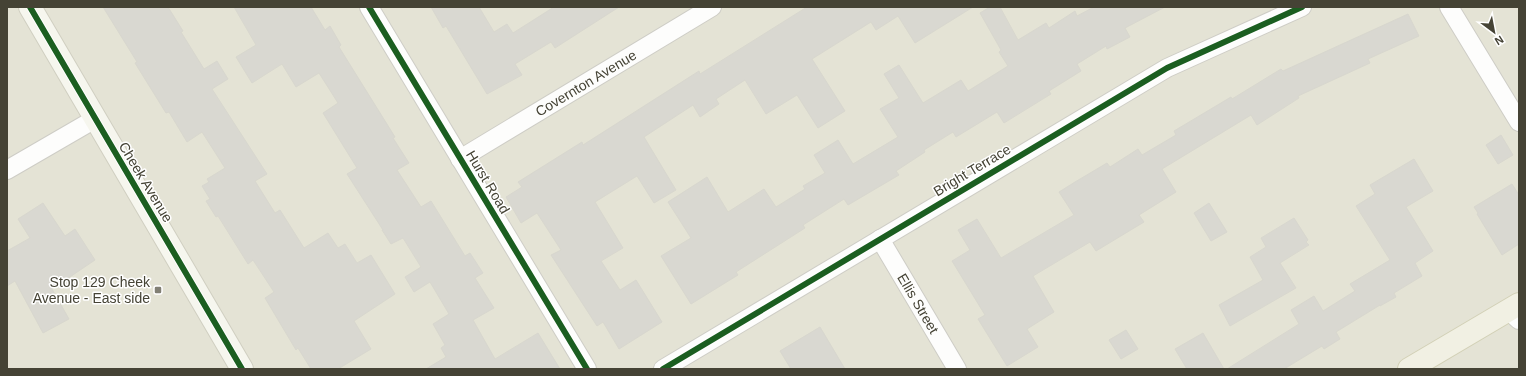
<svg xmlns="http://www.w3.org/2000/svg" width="1526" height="376" font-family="Helvetica,sans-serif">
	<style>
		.residential { fill: #e4e3d5 }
		.building { fill: #d9d8d1; stroke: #d8d7ce }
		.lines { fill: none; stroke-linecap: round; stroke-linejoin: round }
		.street-casing { stroke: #cecdc6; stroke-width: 20 }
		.secondary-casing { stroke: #d0cfc1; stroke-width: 24 }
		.primary-casing { stroke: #d2d0b6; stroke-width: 24 }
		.street { stroke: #fdfdfc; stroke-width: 18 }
		.secondary { stroke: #f6f6ee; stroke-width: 22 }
		.primary { stroke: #f1f0e3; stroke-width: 22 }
		.cycleway-casing { stroke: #fff; stroke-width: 8 }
		.cycleway { stroke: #1b5e20; stroke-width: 6 }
		.poi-dot { fill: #817f74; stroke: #fff; stroke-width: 1.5 }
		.labels { text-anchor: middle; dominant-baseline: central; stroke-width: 3; stroke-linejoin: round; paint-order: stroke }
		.street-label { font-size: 14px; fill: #454335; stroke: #fff }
		.poi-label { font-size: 14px; fill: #454335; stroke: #fff; text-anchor: end }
	</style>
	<rect width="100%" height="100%" fill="#f0efe8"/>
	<!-- residential -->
	<rect class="residential" x="7" y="7" width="1512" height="362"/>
	<!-- building -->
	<g class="building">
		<polygon points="103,7 168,7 183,31 181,32 204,69 217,61 228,79 212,89 267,174 255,181 275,213 280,210 304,248 328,233 338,248 345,244 357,263 371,255 395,294 354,321 371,349 338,369 311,369 298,348 296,350 265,298 274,292 253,260 248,264 218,216 216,217 206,201 210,199 202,186 209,182 207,179 225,168 202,132 187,142 169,112 166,113 135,63 137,62"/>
		<polygon points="234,7 311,7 325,30 330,26 341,45 339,47 395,137 393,138 409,163 397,170 421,207 431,201 465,256 470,253 483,273 475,278 494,308 473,320 495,359 538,333 560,369 426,369 446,357 441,348 445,345 433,324 449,314 430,282 414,292 405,277 421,267 403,238 391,244 382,230 383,230 347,174 357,168 323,113 338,103 319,73 296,87 282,64 252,83 236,57 256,45"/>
		<polygon points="431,7 479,7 494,32 507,24 513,33 554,7 619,7 555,48 551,42 515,64 522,75 487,94 446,26 443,28"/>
		<polygon points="807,7 973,7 915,43 898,16 876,30 871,22 812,59 845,111 818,128 797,95 766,114 745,80 716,99 719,104 700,117 693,105 644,137 676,190 654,203 637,176 595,202 623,248 601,261 620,290 636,280 662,322 619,349 603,322 597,326 551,255 561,250 537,213 521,223 506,197 522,187 518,182 582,142 583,145 699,71 700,74"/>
		<polygon points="990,7 1000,7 1018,40 1046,23 1049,28 1075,11 1077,16 1094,7 1165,7 1125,28 1130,37 1107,49 1106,46 1077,64 1081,71 1049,91 1051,94 1004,123 997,112 956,137 953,132 924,150 925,152 896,171 899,175 848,205 844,199 803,225 805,228 736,272 738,275 691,304 661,256 691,238 668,202 707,177 728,212 764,189 776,207 805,189 803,186 825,173 814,155 838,140 853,164 898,137 880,109 899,98 884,74 899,65 923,103 961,80 968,91 1008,66 999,52 1001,50 980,13"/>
		<polygon points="1408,14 1419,36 1368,59 1370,63 1298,96 1299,98 1257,125 1251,115 1162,169 1176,192 1139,215 1144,222 1096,251 1090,242 1033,276 1054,312 1027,329 1038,347 1007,366 978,319 985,315 952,261 970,250 958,230 977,219 1001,258 1074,215 1059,192 1075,182 1107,163 1110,167 1138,149 1142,155 1176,135 1174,131 1231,97 1232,99 1281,69 1283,71"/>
		<polygon points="1501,135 1513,155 1498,164 1486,145"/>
		<polygon points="1414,159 1433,191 1406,207 1433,251 1415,263 1422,276 1394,293 1396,297 1380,306 1380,305 1336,332 1340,339 1324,349 1322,346 1284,369 1227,369 1299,324 1291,310 1314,296 1323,311 1355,291 1350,284 1390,260 1356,206 1375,194 1370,185"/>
		<polygon points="1512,184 1519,195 1519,244 1502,255 1477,214 1478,213 1474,207"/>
		<polygon points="43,203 65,236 75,229 95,260 52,289 69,319 43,333 15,281 7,286 7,251 30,238 18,219"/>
		<polygon points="1209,203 1227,232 1211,241 1194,213"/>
		<polygon points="1294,218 1308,240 1306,242 1309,245 1280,263 1296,288 1230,326 1219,305 1263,280 1250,257 1266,247 1261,238"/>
		<polygon points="820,327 845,369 791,369 780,351"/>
		<polygon points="1126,330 1138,349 1121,359 1109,340"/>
		<polygon points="1203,333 1224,369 1187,369 1175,349"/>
	</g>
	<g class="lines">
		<!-- street casing -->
		<g class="street-casing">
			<g id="street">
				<polyline points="369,7 587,369"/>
				<polyline points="1449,7 1519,122"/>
				<path id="s1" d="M460 159 712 7"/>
				<polyline points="7,170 95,119"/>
				<path id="s2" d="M880 239 957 369"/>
				<polyline points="1508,310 1519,320"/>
				<polyline points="663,369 1167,68 1302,7"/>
			</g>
		</g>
		<!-- secondary casing -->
		<g class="secondary-casing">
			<polyline id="secondary" points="30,7 242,369"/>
		</g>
		<!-- primary casing -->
		<g class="primary-casing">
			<polyline id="primary" points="1409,369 1519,304"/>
		</g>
		<!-- street -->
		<use href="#street" class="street"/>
		<!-- secondary -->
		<use href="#secondary" class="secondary"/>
		<!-- primary -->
		<use href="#primary" class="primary"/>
		<!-- cycleway casing -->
		<g class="cycleway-casing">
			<g id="cycleway">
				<polyline points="30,7 242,369"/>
				<polyline points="369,7 587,369"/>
				<polyline points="663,369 1167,68 1302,7"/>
			</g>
		</g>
		<!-- cycleway -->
		<use href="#cycleway" class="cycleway"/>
	</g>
	<!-- markers -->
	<rect class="poi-dot" x="154" y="286" width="8" height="8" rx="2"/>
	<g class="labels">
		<!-- street labels -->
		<g class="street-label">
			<text stroke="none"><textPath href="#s1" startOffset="147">Covernton Avenue</textPath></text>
			<text transform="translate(972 170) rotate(-31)">Bright Terrace</text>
			<text transform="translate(146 182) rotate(59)">Cheek Avenue</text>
			<text transform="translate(488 182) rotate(59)">Hurst Road</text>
			<text stroke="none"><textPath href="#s2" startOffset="75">Ellis Street</textPath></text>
		</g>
		<!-- poi labels -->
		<g class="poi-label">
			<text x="150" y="282">Stop 129 Cheek<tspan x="150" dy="16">Avenue - East side</tspan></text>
		</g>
	</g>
	<!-- border -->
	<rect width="1526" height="376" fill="none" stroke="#454335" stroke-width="16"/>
	<!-- north arrow -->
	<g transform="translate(1494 32) rotate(148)" stroke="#ffffff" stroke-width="3" paint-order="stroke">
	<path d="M0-3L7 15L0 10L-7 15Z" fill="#454335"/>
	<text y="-6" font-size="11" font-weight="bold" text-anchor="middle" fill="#454335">N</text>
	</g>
</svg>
